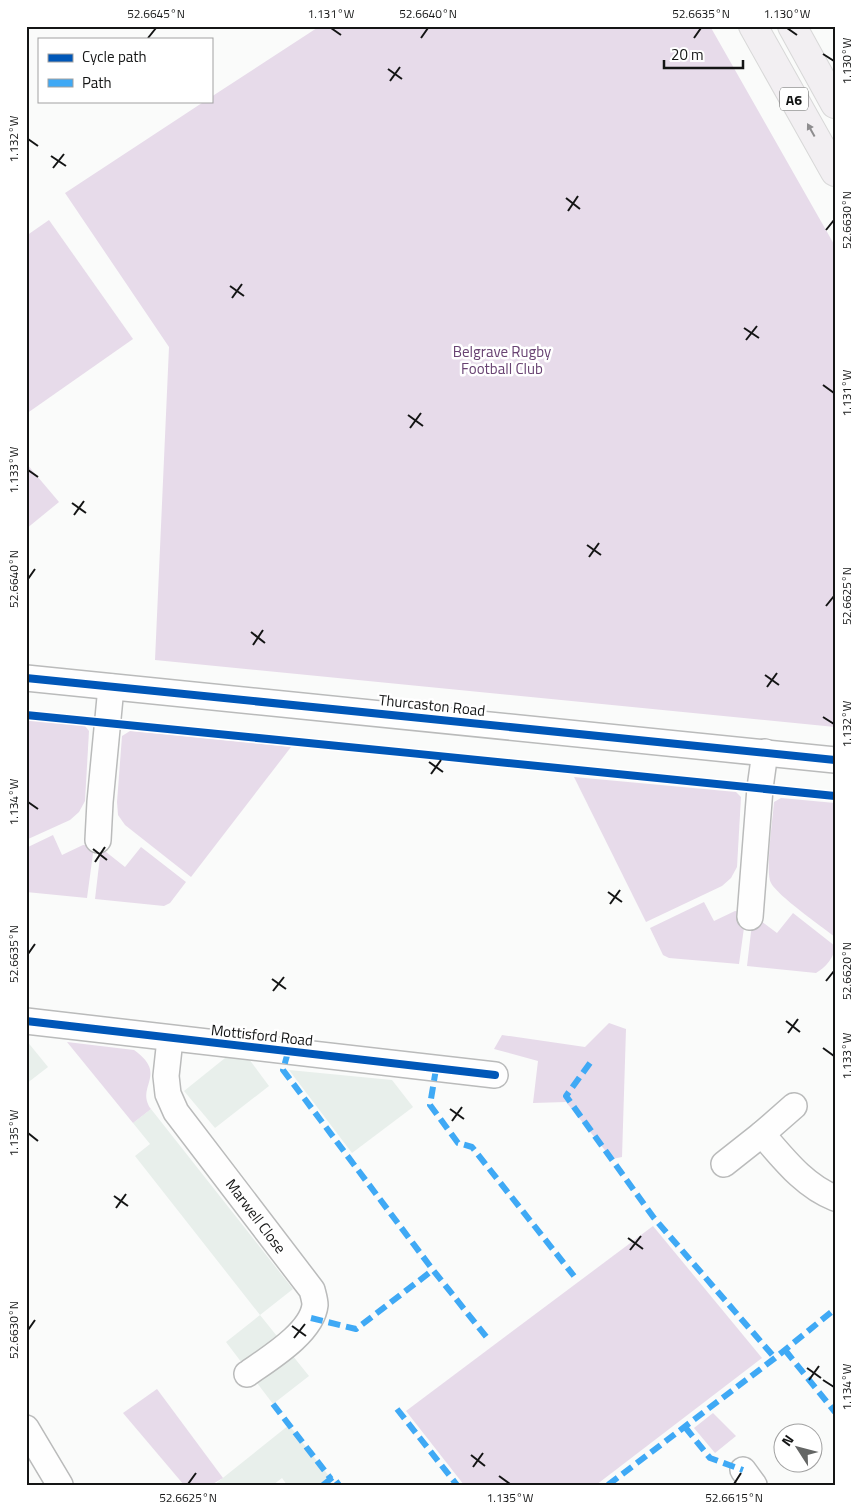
<svg xmlns="http://www.w3.org/2000/svg" width="861" height="1511" font-family="'Titillium Web',sans-serif">
	<style>
		.built { fill: #e8efeb }
		.green { fill: #e7dbea }
		.lines { fill: none; stroke-linecap: round; stroke-linejoin: round }
		.street-casing { stroke: #babbbb; stroke-width: 28 }
		.primary-casing { stroke: #d8d8d8; stroke-width: 30 }
		.street { stroke: #fefefe; stroke-width: 25 }
		.primary { stroke: #f2eff2; stroke-width: 28 }
		.quiet { stroke: #3fa9f5; stroke-width: 6; stroke-dasharray: 12 6; stroke-linecap: butt }
		.cycleway-casing { stroke: #fff; stroke-width: 11 }
		.cycleway { stroke: #0057b8; stroke-width: 8 }
		.oneway { fill: #8e8d8f }
		.ticks { fill: none; stroke: #141515; stroke-width: 2 }
		.labels { text-anchor: middle; dominant-baseline: central; stroke-width: 5; stroke-linejoin: round; paint-order: stroke }
		.shield { fill: #fff; stroke: #5a5b5b; stroke-width: 1 }
		.shield-label { font-size: 14px; font-weight: bold; fill: #141515 }
		.park-label { font-size: 15px; fill: #684272; stroke: #fff }
		.street-label { font-size: 15px; fill: #141515; stroke: #fff }
		.neatline { fill: none; stroke: #141515; stroke-width: 2 }
		.ticks-label { font-size: 12px; text-anchor: middle; fill: #141515 }
	</style>
	<rect width="100%" height="100%" fill="#fafbfa"/>
	<!-- built -->
	<g class="built">
		<polygon points="26,1040 48,1067 26,1084"/>
		<polygon points="230,1054 249,1059 269,1086 215,1128 184,1091"/>
		<polygon points="289,1070 392,1080 413,1107 352,1153"/>
		<polygon points="151,1109 293,1289 260,1315 309,1376 273,1404 226,1342 260,1315 135,1156 150,1144 133,1123"/>
		<polygon points="289,1425 332,1480 325,1485 287,1485 282,1478 273,1485 214,1485"/>
	</g>
	<!-- green -->
	<g class="green">
		<polygon points="320,26 710,26 835,246 835,727 155,660 169,347 65,193 205,101 211,101 211,97"/>
		<polygon points="49,220 133,339 26,414 26,236"/>
		<polygon points="26,463 59,502 26,529"/>
		<polygon points="26,720 85,726 89,731 85,801 79,812 70,820 26,840"/>
		<polygon points="130,731 291,747 191,877 125,825 118,815 117,802 122,736"/>
		<polygon points="574,777 736,792 741,797 737,867 731,878 722,886 646,922"/>
		<path d="M781 798 835 803V937C821 926 778 896 771 883 765 872 773 817 774 802Z"/>
		<polygon points="53,835 62,855 83,845 94,846 87,898 26,892 26,848"/>
		<polygon points="141,847 186,882 170,903 164,906 95,899 101,848 125,867"/>
		<polygon points="704,902 714,921 735,911 746,913 739,964 669,958 663,955 650,928"/>
		<path d="M793 913 835 946C835 957 825 968 816 973L747 966 753 915 777 933Z"/>
		<polygon points="609,1023 626,1029 622,1157 612,1159 566,1102 533,1103 538,1061 494,1049 502,1035 585,1047"/>
		<path d="M67 1042 134 1050C169 1075 135 1086 151 1109L133 1123Z"/>
		<polygon points="653,1226 762,1358 596,1485 464,1485 406,1411"/>
		<polygon points="157,1389 223,1478 211,1485 184,1485 123,1413"/>
		<polygon points="713,1413 736,1436 715,1453 694,1428"/>
	</g>
	<g class="lines">
		<!-- street casing -->
		<g class="street-casing">
			<g id="street">
				<polyline points="26,678 835,760"/>
				<polyline points="98,840 100,802 111,687"/>
				<polyline points="750,917 760,788 765,752"/>
				<polyline points="26,1021 495,1075"/>
				<path d="M170 1039 166 1076 168 1094 176 1112 312 1290C313 1294 315 1300 315 1305 312 1333 268 1359 247 1374"/>
				<path d="M762 1134C783 1158 804 1186 835 1198"/>
				<polyline points="724,1164 762,1134 794,1106"/>
				<polyline points="26,1428 60,1485"/>
				<polyline points="743,1470 754,1485"/>
			</g>
		</g>
		<!-- primary casing -->
		<g class="primary-casing">
			<g id="primary">
				<polyline points="753,26 835,172"/>
				<polyline points="792,26 835,104"/>
			</g>
		</g>
		<!-- street -->
		<use href="#street" class="street"/>
		<!-- primary -->
		<use href="#primary" class="primary"/>
		<!-- quiet -->
		<g class="quiet">
			<polyline points="288,1052 283,1070 433,1270 488,1339"/>
			<polyline points="590,1063 566,1096 654,1218 775,1358"/>
			<polyline points="436,1069 430,1105 458,1143 472,1147 574,1276"/>
			<polyline points="311,1318 356,1329 433,1270"/>
			<polyline points="785,1350 835,1412"/>
			<polyline points="273,1404 331,1479"/>
			<polyline points="397,1409 457,1485"/>
			<polyline points="685,1427 710,1458 743,1470"/>
			<polyline points="323,1485 333,1477 339,1485"/>
			<polyline points="608,1485 775,1358 835,1309"/>
		</g>
		<!-- cycleway casing -->
		<g class="cycleway-casing">
			<g id="cycleway">
				<polyline points="26,678 835,760"/>
				<path d="M26 715C296 742 565 768 835 796"/>
				<polyline points="26,1021 495,1075"/>
			</g>
		</g>
		<!-- cycleway -->
		<use href="#cycleway" class="cycleway"/>
	</g>
	<!-- one-way arrows -->
	<defs><path id="oneway-solid" d="M-6-.8H1V-3.2L6.5 0L1 3.2V.8H-6Z" transform="scale(1.25)"/></defs>
	<use class="oneway" href="#oneway-solid" transform="translate(811 130) rotate(-119)"/>
	<!-- ticks -->
	<path class="ticks" d="M331 28 341 35M787 28 797 35M148 38 156 28M421 38 428 28M694 38 701 28M823 54 834 61M388 69 402 79M390 81 400 67M28 139 38 146M51 156 66 166M53 168 64 154M566 198 580 209M568 211 578 196M826 230 834 220M230 286 244 296M232 298 242 284M744 328 759 338M746 340 757 326M823 385 834 393M408 415 423 426M410 428 421 413M28 470 38 477M72 503 86 513M74 515 84 501M587 545 601 555M589 557 599 543M28 579 35 569M826 606 834 596M251 632 265 643M253 645 263 630M765 675 779 685M767 687 777 673M823 717 834 724M429 762 443 772M431 774 441 760M28 802 38 809M93 849 107 860M95 862 105 847M608 892 622 902M610 904 620 890M28 954 35 944M272 979 286 989M826 981 834 971M273 991 284 977M786 1021 800 1032M788 1033 798 1019M823 1048 834 1056M450 1109 464 1119M452 1121 462 1107M28 1133 38 1141M114 1196 128 1206M116 1208 126 1194M628 1238 643 1249M630 1250 641 1236M292 1326 306 1336M28 1330 35 1320M294 1338 305 1324M807 1368 821 1378M809 1380 819 1366M823 1380 834 1387M471 1455 485 1466M473 1467 483 1453M499 1476 510 1484M188 1484 196 1473M734 1484 741 1473"/>
	<g class="labels">
		<!-- shield labels -->
		<rect class="shield" x="780" y="87.5" width="28" height="23" rx="4"/>
		<g class="shield-label">
			<text x="794" y="99">A6</text>
		</g>
		<!-- park labels -->
		<g class="park-label">
			<text x="502" y="351">Belgrave Rugby<tspan x="502" dy="17">Football Club</tspan></text>
		</g>
		<!-- street labels -->
		<g class="street-label">
			<text transform="translate(432 705) rotate(6)">Thurcaston Road</text>
			<text transform="translate(262 1035) rotate(6)">Mottisford Road</text>
			<text transform="translate(256 1216) rotate(53)">Marwell Close</text>
		</g>
	</g>
	<!-- border -->
	<rect width="861" height="1511" fill="none" stroke="#ffffff" stroke-width="55"/>
	<!-- legend -->
	<rect x="38" y="38" width="175" height="65" fill="#ffffff" stroke="#a1a1a1"/>
	<rect x="48" y="54" width="25" height="8" fill="#0057b8" stroke="#a1a1a1"/>
	<text x="82" y="62" font-size="15" fill="#141515">Cycle path</text>
	<rect x="48" y="79" width="25" height="8" fill="#3fa9f5" stroke="#a1a1a1"/>
	<text x="82" y="88" font-size="15" fill="#141515">Path</text>
	<!-- north arrow -->
	<g transform="translate(798 1448) rotate(306)"><circle r="24" fill="#ffffff" stroke="#a1a1a1"/>
	<path d="M0-4L9 19L0 12L-9 19Z" fill="#646665"/>
	<text y="-8" font-size="14" font-weight="bold" text-anchor="middle" fill="#141515">N</text>
	</g>
	<!-- scale -->
	<path d="M664 60v8h79v-8" fill="none" stroke="#141515" stroke-width="2.5"/>
	<text x="671" y="60" font-size="15" fill="#141515" stroke="#ffffff" stroke-width="4" paint-order="stroke">20 m</text>
	<rect x="28" y="28" width="806" height="1456" class="neatline"/>
	<g class="ticks-label">
		<text x="156" y="18">52.6645°N</text>
		<text x="331" y="18">1.131°W</text>
		<text x="428" y="18">52.6640°N</text>
		<text x="701" y="18">52.6635°N</text>
		<text x="787" y="18">1.130°W</text>
		<text transform="translate(847 61) rotate(-90)" y="4">1.130°W</text>
		<text transform="translate(14 139) rotate(-90)" y="4">1.132°W</text>
		<text transform="translate(847 220) rotate(-90)" y="4">52.6630°N</text>
		<text transform="translate(847 393) rotate(-90)" y="4">1.131°W</text>
		<text transform="translate(14 470) rotate(-90)" y="4">1.133°W</text>
		<text transform="translate(14 579) rotate(-90)" y="4">52.6640°N</text>
		<text transform="translate(847 596) rotate(-90)" y="4">52.6625°N</text>
		<text transform="translate(847 724) rotate(-90)" y="4">1.132°W</text>
		<text transform="translate(14 802) rotate(-90)" y="4">1.134°W</text>
		<text transform="translate(14 954) rotate(-90)" y="4">52.6635°N</text>
		<text transform="translate(847 971) rotate(-90)" y="4">52.6620°N</text>
		<text transform="translate(847 1056) rotate(-90)" y="4">1.133°W</text>
		<text transform="translate(14 1133) rotate(-90)" y="4">1.135°W</text>
		<text transform="translate(14 1330) rotate(-90)" y="4">52.6630°N</text>
		<text transform="translate(847 1387) rotate(-90)" y="4">1.134°W</text>
		<text x="188" y="1502">52.6625°N</text>
		<text x="510" y="1502">1.135°W</text>
		<text x="734" y="1502">52.6615°N</text>
	</g>
</svg>
